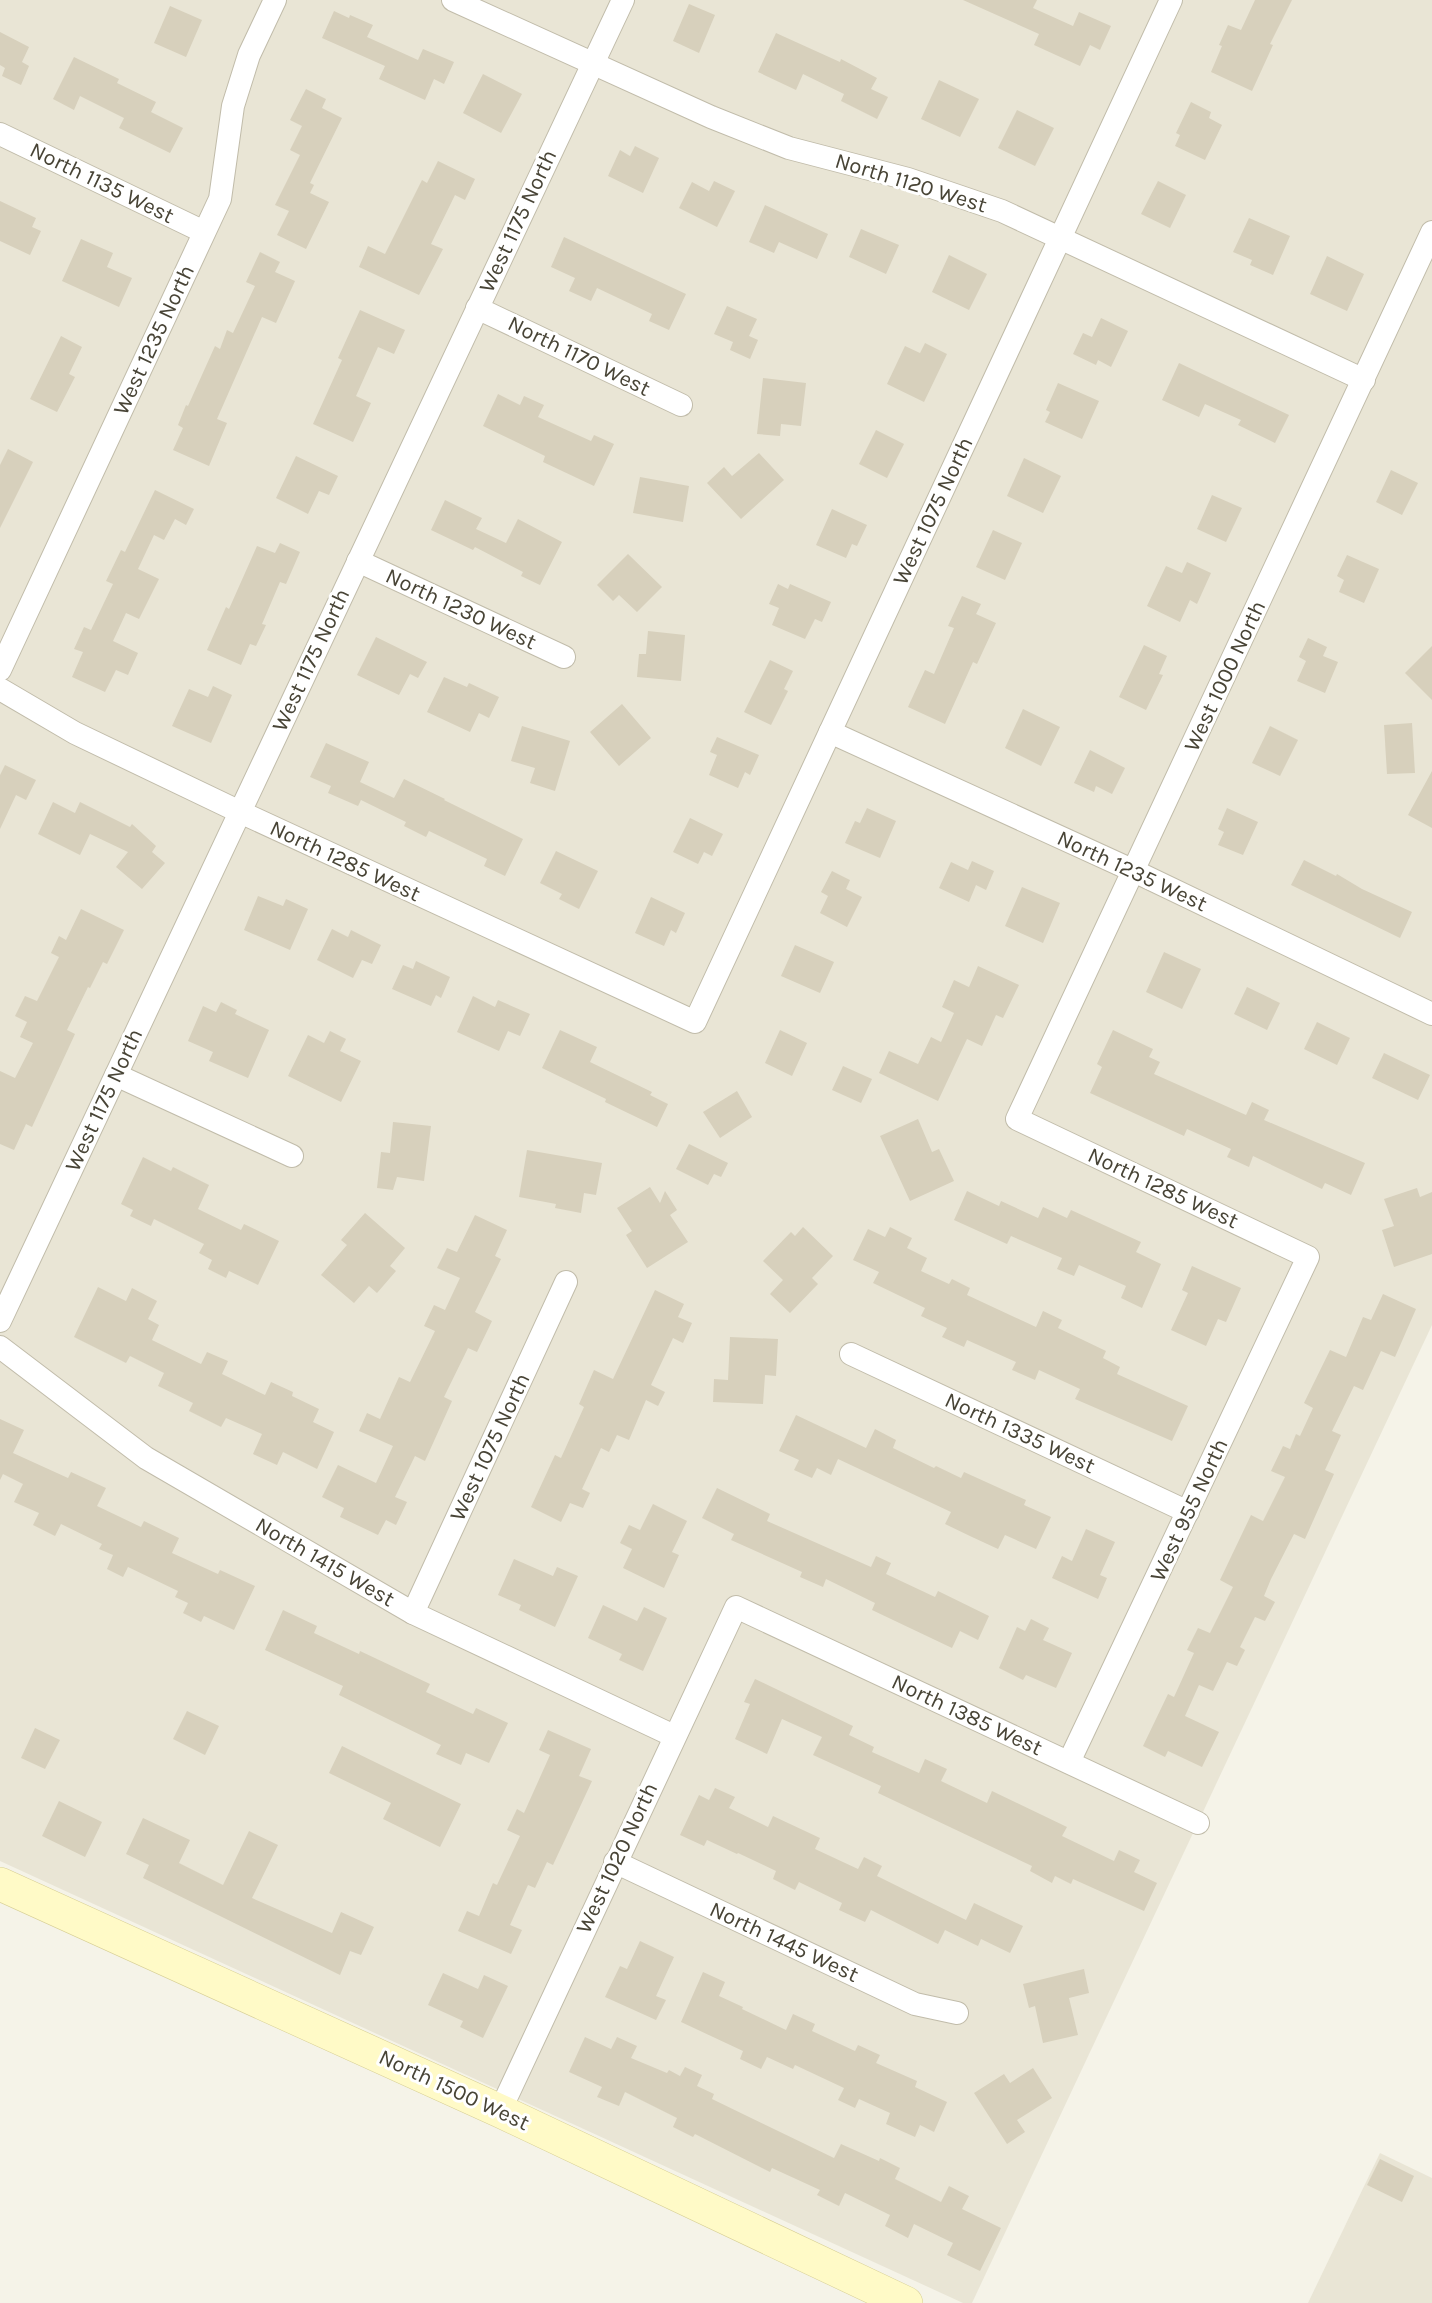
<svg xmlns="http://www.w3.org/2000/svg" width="1432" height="2303" font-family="Karla,sans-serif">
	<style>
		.residential { fill: #e9e5d5 }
		.building { fill: #d7d0bc }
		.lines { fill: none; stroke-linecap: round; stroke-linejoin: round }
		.street-casing { stroke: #c1bcaa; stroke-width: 24 }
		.secondary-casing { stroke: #d7cf95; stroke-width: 34 }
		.street { stroke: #fff; stroke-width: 22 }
		.secondary { stroke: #fffac7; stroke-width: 33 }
		.labels { text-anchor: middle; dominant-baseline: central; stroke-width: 6; stroke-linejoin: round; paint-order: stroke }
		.street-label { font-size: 22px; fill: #484436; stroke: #fff }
	</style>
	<rect width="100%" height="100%" fill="#f5f3e8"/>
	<!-- residential -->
	<g class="residential">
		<polygon points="0,0 1432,0 1432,1325 972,2303 963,2303 0,1861"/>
		<polygon points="1380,2153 1432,2178 1432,2303 1308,2303"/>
	</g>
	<!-- building -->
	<g class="building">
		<polygon points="963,0 1037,0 1033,8 1073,26 1079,12 1111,26 1100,50 1090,45 1080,66 1034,45 1039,34"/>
		<polygon points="1255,0 1292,0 1270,44 1273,45 1252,91 1211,72 1222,46 1219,45 1228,25 1241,30"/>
		<polygon points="689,4 715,15 699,53 673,41"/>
		<polygon points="170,6 202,20 186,57 154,43"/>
		<polygon points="334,11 349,18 350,15 373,25 367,37 418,60 423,49 454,62 444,84 434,79 425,100 379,79 385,66 322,38"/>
		<polygon points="0,32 29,47 22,62 29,66 21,85 2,76 5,68 0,65"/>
		<polygon points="776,33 840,62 841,59 877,78 871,89 888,97 877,119 841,101 844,94 803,74 796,90 758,72"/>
		<polygon points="74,57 119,79 117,83 156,102 151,112 183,128 170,153 119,128 124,118 80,96 74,110 53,99"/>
		<polygon points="483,74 522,94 501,133 463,113"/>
		<polygon points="939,80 979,99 960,137 921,119"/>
		<polygon points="306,89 326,99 322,108 342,118 310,183 314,185 310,193 329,202 306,249 277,235 289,211 275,205 300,155 290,150 302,126 290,120"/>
		<polygon points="1191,102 1211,112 1209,118 1222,125 1205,160 1175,146 1180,135 1176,133"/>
		<polygon points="1017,110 1054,128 1035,166 998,148"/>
		<polygon points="635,146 659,158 643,193 608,176 620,150 630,156"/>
		<polygon points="438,161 475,179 465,200 455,195 431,244 443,249 419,295 359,267 368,246 385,254 422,180 427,183"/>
		<polygon points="714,181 735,191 717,227 679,208 692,182 709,191"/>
		<polygon points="1158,181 1186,195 1170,228 1141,214"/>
		<polygon points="0,201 36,218 32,227 41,231 30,255 0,241"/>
		<polygon points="765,205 828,234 817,259 779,242 774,253 749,242"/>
		<polygon points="1249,218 1290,236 1273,275 1250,265 1252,260 1233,252"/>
		<polygon points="861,229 899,245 886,274 849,257"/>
		<polygon points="564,237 686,294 669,330 649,321 652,314 597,288 591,301 569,291 575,278 551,267"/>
		<polygon points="81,239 113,253 107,267 132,278 119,307 62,281"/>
		<polygon points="260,252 280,262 275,272 295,281 276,323 262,317 217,419 227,423 209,466 173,450 183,428 178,425 186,405 188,406 215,346 220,349 227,330 233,333 255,286 246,282"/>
		<polygon points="949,255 987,274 969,310 932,292"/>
		<polygon points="1327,256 1364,274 1347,311 1310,294"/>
		<polygon points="727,306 757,319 749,336 758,340 750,359 730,350 733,342 714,334"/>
		<polygon points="360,310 405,330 394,354 378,347 356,396 371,403 353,442 313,424 342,360 338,358"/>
		<polygon points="1101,318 1128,331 1111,367 1098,360 1096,365 1073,354 1083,333 1092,337"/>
		<polygon points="61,336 82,347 69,374 75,377 57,412 30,399"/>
		<polygon points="925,343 947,354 924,402 887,384 905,346 920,353"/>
		<polygon points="1179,363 1289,415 1275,443 1238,425 1241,420 1205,404 1199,417 1162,400"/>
		<polygon points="763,378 806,383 801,426 781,424 780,436 757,434"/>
		<polygon points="1058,383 1099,401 1082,439 1045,422 1050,412 1046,410"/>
		<polygon points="498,394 520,405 524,396 544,405 538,417 591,441 594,435 614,444 594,486 543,462 545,456 483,426"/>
		<polygon points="876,430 904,444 887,478 859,464"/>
		<polygon points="8,449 33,462 0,528 0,465"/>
		<polygon points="759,453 784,480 741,519 707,483 724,467 732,476"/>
		<polygon points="296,456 338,476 329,495 319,491 308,514 276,498"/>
		<polygon points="1024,458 1061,476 1043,513 1007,496"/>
		<polygon points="1391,470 1418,483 1402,515 1376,502"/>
		<polygon points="640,477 689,486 683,522 633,513"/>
		<polygon points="155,490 194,509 186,525 175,519 164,540 154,535 138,569 159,579 139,619 126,613 113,641 138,653 128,675 116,670 105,692 72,677 83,652 74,649 84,627 91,630 113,584 106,581 121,550 125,552"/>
		<polygon points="1212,495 1242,508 1226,542 1197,529"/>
		<polygon points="445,500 482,518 476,529 506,543 518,519 562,542 540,585 521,576 523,572 475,547 473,550 431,530"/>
		<polygon points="832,509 867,525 857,546 852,544 846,558 816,545"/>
		<polygon points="993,530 1022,543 1005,580 976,567"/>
		<polygon points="280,543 300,552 286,584 280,582 262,624 266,625 256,646 250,644 241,665 207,650 226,607 229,609 257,546 275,553"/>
		<polygon points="628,554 662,587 637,612 619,595 613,601 597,585"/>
		<polygon points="1347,555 1379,569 1364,603 1339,592 1344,580 1337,576"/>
		<polygon points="1187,562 1211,573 1197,604 1190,600 1180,622 1147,606 1166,566 1182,573"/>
		<polygon points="778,584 788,589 790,584 831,602 822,622 815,619 805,639 772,625 779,608 769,604"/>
		<polygon points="962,596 981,604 976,614 996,623 977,664 973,662 945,724 908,707 925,670 934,674 954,628 948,626"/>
		<polygon points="648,631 685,635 681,681 637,677 639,654 646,654"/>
		<polygon points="376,637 427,662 418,678 410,674 399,695 357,675"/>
		<polygon points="1308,638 1327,647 1323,656 1338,662 1325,693 1297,681 1306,661 1299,657"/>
		<polygon points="1144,645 1167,656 1159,674 1163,675 1146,710 1119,697"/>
		<polygon points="1432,646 1432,700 1405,673"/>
		<polygon points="770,660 793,671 784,689 788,691 771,725 744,712"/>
		<polygon points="444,677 467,687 469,683 499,697 489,718 479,713 470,732 427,712"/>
		<polygon points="213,686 232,695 211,743 172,726 189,689 208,697"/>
		<polygon points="622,704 651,738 619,766 590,732"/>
		<polygon points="1023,709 1060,727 1041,766 1005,748"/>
		<polygon points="1412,723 1415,773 1387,774 1384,725"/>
		<polygon points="522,726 570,741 555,791 530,783 535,768 511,761"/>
		<polygon points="1270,726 1298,740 1280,776 1252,763"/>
		<polygon points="717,737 759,755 750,775 745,772 738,788 709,775 717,755 710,752"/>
		<polygon points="326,743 369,762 360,782 394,798 404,779 445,799 444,800 523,839 505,876 484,866 487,859 429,831 426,837 404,826 406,822 361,800 358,806 328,793 331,786 310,777"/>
		<polygon points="1090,750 1125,768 1112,794 1096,786 1094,792 1074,783"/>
		<polygon points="5,765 36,780 26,800 16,795 0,829 0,775"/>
		<polygon points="1432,771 1432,828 1408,815"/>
		<polygon points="53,802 75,813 80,802 130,827 132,824 156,846 152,852 165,863 142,889 116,867 128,852 90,834 80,855 38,834"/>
		<polygon points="867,808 896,821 880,858 845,843 855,821 860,823"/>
		<polygon points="1227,808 1258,822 1243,855 1218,845 1224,832 1218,829"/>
		<polygon points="690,818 723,834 712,856 704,852 698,864 673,852"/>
		<polygon points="556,851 598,871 579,909 559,899 562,894 540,883"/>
		<polygon points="1304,860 1336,876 1337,874 1362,889 1412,912 1400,938 1291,885"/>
		<polygon points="972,861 994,871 986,890 976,885 969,902 939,888 951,862 968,870"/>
		<polygon points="832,871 850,880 846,889 862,897 847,927 820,913 828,896 821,892"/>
		<polygon points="1022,887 1060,903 1043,943 1005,926"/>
		<polygon points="258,896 283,906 286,899 308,909 290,950 244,930"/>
		<polygon points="651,897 685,913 676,933 671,930 664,946 635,933"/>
		<polygon points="81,909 124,930 107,964 103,962 90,988 88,987 67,1030 75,1034 32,1127 26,1124 14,1150 0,1144 0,1071 15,1078 33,1043 20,1037 27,1022 15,1016 25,996 37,1001 59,957 51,953 59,936 66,940"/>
		<polygon points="332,929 348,937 351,930 381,945 372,964 362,960 353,978 317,960"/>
		<polygon points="795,945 834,962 820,993 781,976"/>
		<polygon points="1164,952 1201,969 1182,1009 1146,992"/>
		<polygon points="416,961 450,977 441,998 436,995 431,1006 392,989 403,965 413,969"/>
		<polygon points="978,966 1019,985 1003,1018 996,1015 982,1046 967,1039 938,1101 879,1073 889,1051 918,1064 931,1037 941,1042 954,1013 942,1007 954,980 969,987"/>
		<polygon points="1247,987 1280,1003 1267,1030 1234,1014"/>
		<polygon points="473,996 495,1007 498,1000 530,1014 520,1036 508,1031 499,1051 457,1032"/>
		<polygon points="221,1002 237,1010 235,1014 269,1030 248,1078 209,1061 213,1052 188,1041 203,1006 216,1012"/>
		<polygon points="1317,1022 1350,1038 1337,1065 1304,1049"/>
		<polygon points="560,1030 597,1047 590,1062 652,1092 650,1095 668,1104 657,1127 605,1102 606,1099 542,1068"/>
		<polygon points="780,1030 807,1043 792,1076 765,1063"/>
		<polygon points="1113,1030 1153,1049 1149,1057 1160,1062 1154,1074 1246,1115 1252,1102 1269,1110 1264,1120 1365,1163 1351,1195 1325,1183 1322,1189 1253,1156 1249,1167 1227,1157 1231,1149 1187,1129 1184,1136 1090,1093 1102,1067 1097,1064"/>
		<polygon points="330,1031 346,1039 340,1051 361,1061 341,1102 288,1076 308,1035 324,1043"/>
		<polygon points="1384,1053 1430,1075 1418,1100 1372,1078"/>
		<polygon points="843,1066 872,1079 861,1103 832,1090"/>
		<polygon points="737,1091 752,1117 720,1138 703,1112"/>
		<polygon points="918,1119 932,1152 939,1149 954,1181 910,1201 880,1136"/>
		<polygon points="393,1122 431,1126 424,1181 397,1177 393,1190 377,1188 381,1152 390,1153"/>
		<polygon points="689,1144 728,1163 721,1177 714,1174 708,1185 676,1169"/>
		<polygon points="527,1150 602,1163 596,1195 584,1193 581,1213 555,1208 556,1204 519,1197"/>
		<polygon points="143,1157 171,1171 173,1167 209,1185 198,1209 241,1230 244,1224 279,1241 258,1285 229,1271 226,1278 208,1269 212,1260 199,1253 204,1244 154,1219 151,1226 130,1216 133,1210 121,1204"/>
		<polygon points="650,1187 660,1203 665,1191 677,1210 670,1215 688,1242 647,1268 626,1235 632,1231 617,1208"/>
		<polygon points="1417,1188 1420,1197 1432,1192 1432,1254 1394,1267 1382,1230 1394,1226 1384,1199"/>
		<polygon points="967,1191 999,1206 1001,1201 1038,1218 1043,1207 1067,1218 1071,1210 1141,1242 1136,1252 1161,1264 1142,1308 1121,1298 1126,1286 1079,1265 1074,1276 1057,1269 1062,1258 1011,1236 1007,1244 954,1220"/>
		<polygon points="365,1213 405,1248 390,1266 396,1271 377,1293 369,1286 354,1303 321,1275 347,1245 341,1240"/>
		<polygon points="475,1215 507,1230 495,1256 501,1259 475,1312 492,1321 477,1352 468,1348 444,1397 452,1401 425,1461 415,1456 395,1497 407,1502 396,1525 386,1520 378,1535 340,1517 344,1508 322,1497 338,1465 376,1483 393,1446 359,1431 367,1413 380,1419 399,1377 410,1382 435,1331 424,1326 434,1305 445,1310 460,1278 437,1268 447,1248 457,1252"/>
		<polygon points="803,1227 833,1256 812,1278 818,1284 790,1313 770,1294 783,1280 763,1261 791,1232 795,1236"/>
		<polygon points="890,1227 912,1238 907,1248 927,1258 921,1271 949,1284 952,1279 970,1288 967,1295 1036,1327 1043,1311 1062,1320 1058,1328 1106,1351 1103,1358 1120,1367 1117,1374 1188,1406 1172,1441 1075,1399 1080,1389 1039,1370 1035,1380 1012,1370 1016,1362 967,1340 964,1347 942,1337 947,1328 921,1316 925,1308 873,1283 879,1272 853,1260 868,1229 885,1237"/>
		<polygon points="1192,1266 1241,1288 1226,1322 1218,1319 1206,1346 1171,1330 1188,1293 1182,1290"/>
		<polygon points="98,1287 126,1301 132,1288 157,1301 148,1319 159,1325 152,1340 201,1364 207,1352 228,1361 222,1374 265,1395 271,1382 293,1392 292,1396 319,1409 313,1422 334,1432 317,1469 283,1452 277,1465 253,1454 262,1434 226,1418 221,1427 189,1411 193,1403 158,1386 164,1373 130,1356 126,1363 74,1337"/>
		<polygon points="655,1290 684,1304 678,1317 692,1323 683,1343 673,1338 651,1385 665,1392 658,1406 646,1400 629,1440 617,1435 609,1452 601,1448 582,1489 590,1493 583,1508 570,1503 561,1522 531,1507 555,1455 561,1458 584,1407 579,1404 594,1370 613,1379"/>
		<polygon points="1383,1294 1416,1309 1395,1357 1381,1351 1363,1390 1354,1386 1332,1431 1341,1435 1325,1470 1334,1474 1305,1539 1294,1534 1271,1579 1264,1596 1275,1602 1265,1621 1255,1617 1240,1647 1245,1650 1237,1666 1227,1662 1213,1691 1199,1685 1185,1716 1219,1732 1202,1767 1168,1751 1165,1757 1143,1746 1168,1694 1174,1697 1194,1653 1187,1650 1198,1628 1210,1633 1233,1587 1220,1580 1251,1515 1263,1521 1285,1477 1271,1471 1283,1446 1290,1449 1296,1434 1300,1436 1313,1408 1304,1403 1330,1350 1346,1357 1363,1317 1371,1320"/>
		<polygon points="730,1337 778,1339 776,1376 765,1375 763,1404 713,1402 714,1379 728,1380"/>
		<polygon points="796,1415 866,1448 875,1429 896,1440 893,1448 934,1468 936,1466 961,1478 964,1472 1026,1500 1024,1505 1051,1517 1036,1549 1005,1535 998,1549 972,1537 945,1524 951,1512 838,1459 831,1475 817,1468 812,1478 794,1470 799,1460 779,1451"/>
		<polygon points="0,1419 24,1430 13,1453 68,1478 71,1472 106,1488 97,1506 141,1527 144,1521 179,1538 172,1553 218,1574 220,1570 255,1586 234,1630 204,1616 201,1622 183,1613 188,1603 175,1597 178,1591 128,1567 123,1577 107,1569 113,1555 99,1549 102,1544 61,1524 55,1536 33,1525 39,1513 14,1502 23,1484 3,1474 0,1480"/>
		<polygon points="717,1488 770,1514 767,1521 871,1567 876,1556 891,1563 886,1574 935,1597 938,1591 989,1616 978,1640 960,1631 952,1648 872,1610 875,1603 826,1579 823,1587 800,1577 802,1572 731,1540 734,1534 702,1518"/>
		<polygon points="653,1504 687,1521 672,1552 679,1555 664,1588 623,1568 632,1549 620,1543 629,1525 640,1530"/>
		<polygon points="1086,1529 1115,1542 1100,1575 1107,1578 1098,1599 1052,1578 1062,1556 1072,1561"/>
		<polygon points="514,1559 553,1576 557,1567 578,1576 555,1627 519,1610 521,1605 498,1595"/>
		<polygon points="603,1605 637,1621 644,1607 667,1618 643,1671 619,1660 622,1654 588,1638"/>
		<polygon points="283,1610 317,1626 314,1633 359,1654 360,1651 430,1684 426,1692 473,1714 476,1708 508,1723 489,1763 466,1753 461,1765 436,1754 441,1745 339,1695 343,1686 265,1650"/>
		<polygon points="1031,1619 1049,1628 1043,1640 1072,1653 1056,1688 1026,1675 1023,1680 999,1668 1017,1627 1025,1631"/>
		<polygon points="755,1679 853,1726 849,1735 874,1747 872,1752 919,1773 925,1759 947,1769 941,1781 987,1803 992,1791 1067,1827 1062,1836 1114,1861 1119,1850 1140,1860 1134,1872 1157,1883 1144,1911 1073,1879 1071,1884 1055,1876 1052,1883 1030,1871 1032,1866 878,1793 881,1786 813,1755 822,1737 782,1719 767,1754 735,1739 750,1704 744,1702"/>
		<polygon points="187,1711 219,1726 205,1755 173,1739"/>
		<polygon points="35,1728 60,1740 45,1769 21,1758"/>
		<polygon points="548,1730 591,1749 579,1776 592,1781 553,1865 547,1862 535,1888 528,1885 510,1925 522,1930 511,1954 458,1931 467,1911 479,1916 493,1883 497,1885 520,1836 507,1830 517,1809 524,1813 550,1755 539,1750"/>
		<polygon points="342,1746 461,1804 440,1847 383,1819 391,1803 329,1773"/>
		<polygon points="715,1788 735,1797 729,1808 768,1827 773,1816 820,1838 815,1849 858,1869 864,1857 882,1866 877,1876 966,1920 974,1903 1023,1926 1010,1953 981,1939 978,1946 945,1930 938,1944 871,1910 865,1922 839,1910 842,1903 799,1882 795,1890 773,1879 776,1871 738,1853 737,1854 707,1840 704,1846 680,1835 699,1795 709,1800"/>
		<polygon points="59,1801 102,1822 85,1857 42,1836"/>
		<polygon points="143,1818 190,1840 179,1863 223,1885 249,1831 278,1845 252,1898 332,1933 341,1912 374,1927 361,1955 350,1951 340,1975 143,1878 149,1865 126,1854"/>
		<polygon points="640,1941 674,1957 656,1996 666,2000 656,2020 605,1997 620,1966 627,1969"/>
		<polygon points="1084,1969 1089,1993 1069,1998 1078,2035 1043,2043 1035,2006 1029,2008 1023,1984"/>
		<polygon points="703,1972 725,1982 719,1996 743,2007 742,2009 786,2030 793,2014 815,2024 812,2031 855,2051 858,2045 880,2055 876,2063 917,2081 915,2087 947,2102 934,2132 920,2125 915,2137 886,2124 890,2113 859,2099 855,2108 838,2100 844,2088 795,2065 793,2069 767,2057 761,2069 740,2059 743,2051 681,2022"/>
		<polygon points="443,1973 478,1989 484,1975 508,1986 483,2038 460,2027 463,2021 428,2005"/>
		<polygon points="585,2037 611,2049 617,2037 637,2046 631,2058 667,2073 669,2070 680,2076 685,2067 702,2075 697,2086 714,2094 712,2099 834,2158 841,2144 879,2161 880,2158 900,2168 895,2179 941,2202 949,2186 969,2196 962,2209 1001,2228 980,2271 947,2255 953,2243 914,2224 908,2238 885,2226 890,2215 845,2193 839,2206 817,2195 820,2190 772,2168 770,2172 695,2134 693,2137 673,2127 677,2118 625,2092 619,2106 597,2097 602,2087 569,2072"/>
		<polygon points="1033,2068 1052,2098 1017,2120 1025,2132 1007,2144 974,2093 1004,2074 1010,2083"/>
		<polygon points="1380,2159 1414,2176 1402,2202 1367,2185"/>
	</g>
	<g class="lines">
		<!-- street casing -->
		<g class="street-casing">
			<g id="street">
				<polyline points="453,0 711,117 789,148 908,179 1002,211 1364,380"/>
				<polyline points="0,134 204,232"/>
				<polyline points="477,308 681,405"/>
				<polyline points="358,561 564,657"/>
				<polyline points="0,670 220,199 233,106 249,55 275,0"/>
				<polyline points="0,689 75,733 240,812 695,1022 1171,0"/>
				<polyline points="830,732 1134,871 1432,1014"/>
				<polyline points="116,1075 292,1156"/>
				<polyline points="0,1321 623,0"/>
				<polyline points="0,1347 146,1458 413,1613 674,1736"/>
				<polyline points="851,1354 1188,1512"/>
				<polyline points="413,1613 566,1282"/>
				<polyline points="1069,1762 1308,1257 1017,1119 1432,232"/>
				<polyline points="615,1862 915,2004 957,2013"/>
				<polyline points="500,2111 736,1607 1198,1823"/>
			</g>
		</g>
		<!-- secondary casing -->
		<g class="secondary-casing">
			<polyline id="secondary" points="0,1884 500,2111 906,2303"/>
		</g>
		<!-- street -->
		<use href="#street" class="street"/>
		<!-- secondary -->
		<use href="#secondary" class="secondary"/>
	</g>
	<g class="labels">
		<!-- street labels -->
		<g class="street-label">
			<text transform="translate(102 183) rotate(26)">North 1135 West</text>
			<text transform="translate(911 183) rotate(17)">North 1120 West</text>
			<text transform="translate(518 221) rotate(-65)">West 1175 North</text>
			<text transform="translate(154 340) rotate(-65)">West 1235 North</text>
			<text transform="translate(579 356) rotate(26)">North 1170 West</text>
			<text transform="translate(933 511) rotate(-65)">West 1075 North</text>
			<text transform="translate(461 609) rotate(25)">North 1230 West</text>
			<text transform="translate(311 660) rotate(-65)">West 1175 North</text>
			<text transform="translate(1225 676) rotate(-65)">West 1000 North</text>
			<text transform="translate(345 861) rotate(25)">North 1285 West</text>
			<text transform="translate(1132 871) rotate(25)">North 1235 West</text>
			<text transform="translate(104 1100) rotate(-65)">West 1175 North</text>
			<text transform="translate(1163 1188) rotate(25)">North 1285 West</text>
			<text transform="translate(1020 1433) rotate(25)">North 1335 West</text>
			<text transform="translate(490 1447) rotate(-65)">West 1075 North</text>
			<text transform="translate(1189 1510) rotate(-65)">West 955 North</text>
			<text transform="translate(325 1562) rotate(30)">North 1415 West</text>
			<text transform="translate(967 1715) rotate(25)">North 1385 West</text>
			<text transform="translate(617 1858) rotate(-65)">West 1020 North</text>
			<text transform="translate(784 1942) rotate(25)">North 1445 West</text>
			<text transform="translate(454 2090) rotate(25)">North 1500 West</text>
		</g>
	</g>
</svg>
